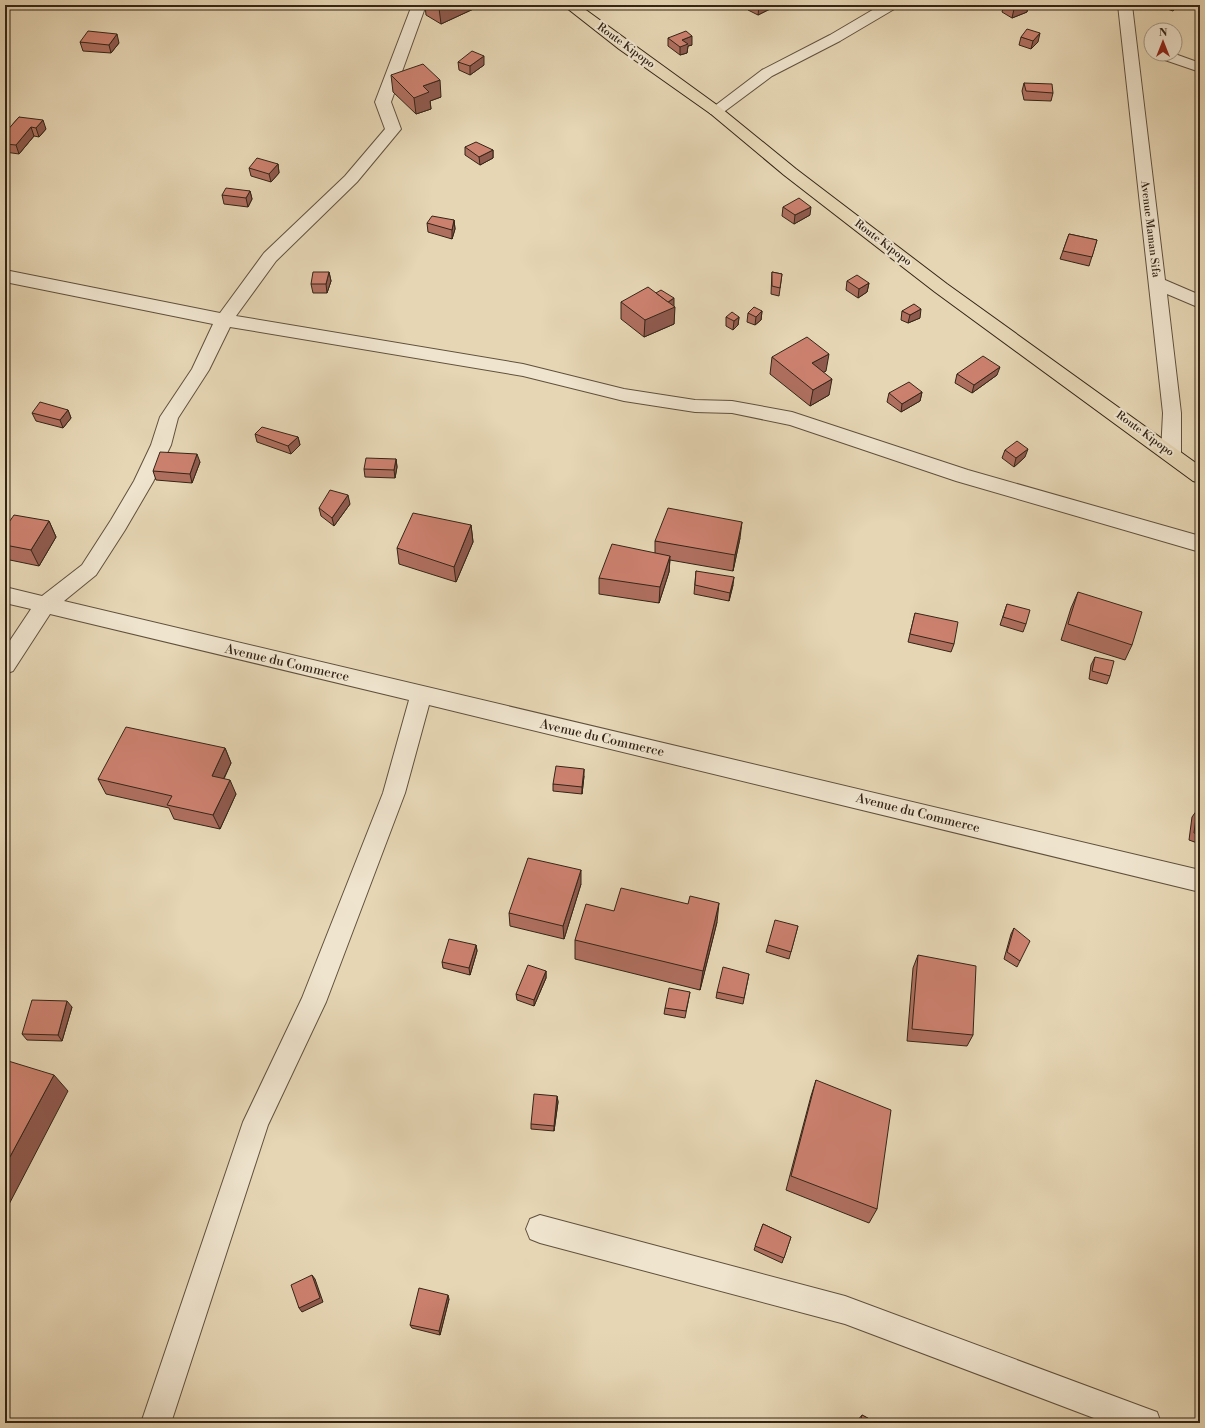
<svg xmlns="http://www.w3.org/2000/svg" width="1205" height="1428" font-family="'Libre Bodoni',serif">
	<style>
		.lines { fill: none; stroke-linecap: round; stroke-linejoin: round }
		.minor-casing { stroke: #60513e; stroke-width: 2 }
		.major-casing { stroke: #342517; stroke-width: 2 }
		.minor { fill: #efe4ce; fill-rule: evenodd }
		.major { fill: #e6d6b4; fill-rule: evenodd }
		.wall { fill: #af6f5f; stroke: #342517 }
		.shaded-wall { fill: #8f5a4e; stroke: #342517 }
		.building { fill: #cc816f; stroke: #342517 }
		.labels { text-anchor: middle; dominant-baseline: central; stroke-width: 4; stroke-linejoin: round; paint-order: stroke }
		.far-street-label { font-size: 11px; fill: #342517; stroke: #efe4ce }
		.street-label { font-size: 13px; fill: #342517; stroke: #efe4ce }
	</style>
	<rect width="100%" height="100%" fill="#e6d6b4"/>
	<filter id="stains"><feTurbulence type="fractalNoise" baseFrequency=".005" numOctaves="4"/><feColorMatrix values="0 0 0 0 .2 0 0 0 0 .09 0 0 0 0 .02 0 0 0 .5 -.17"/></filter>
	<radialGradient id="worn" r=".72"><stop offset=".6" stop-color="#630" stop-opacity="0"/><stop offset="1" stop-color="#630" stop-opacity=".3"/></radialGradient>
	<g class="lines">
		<!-- minor casing -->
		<g class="minor-casing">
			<g id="minor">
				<polygon points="412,5 426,5 391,102 401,129 357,182 276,261 236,316 523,364 624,389 695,400 732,401 792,412 968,470 1200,536 1200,552 956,481 790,425 732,413 695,412 624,401 523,376 230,327 209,370 178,418 171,445 153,482 125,530 96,575 64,601 1200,870 1200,892 429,705 405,793 326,1002 268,1125 171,1423 141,1423 243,1122 302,998 383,793 409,700 50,614 13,671 5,674 5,648 31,609 5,603 5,587 42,596 82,565 111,520 134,481 151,445 160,417 192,369 213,324 5,282 5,270 220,313 264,253 345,176 385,129 375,102"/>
				<polygon points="881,5 898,5 896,8 840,41 772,76 721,114 711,114 708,111 762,70 830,35"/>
				<polygon points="1118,5 1132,5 1165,280 1200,295 1200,308 1167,294 1181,413 1181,453 1178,458 1171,460 1164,458 1161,453 1163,413"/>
				<polygon points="1154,54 1175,54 1200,63 1200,72 1156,57"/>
				<polygon points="540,1215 845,1296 1146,1408 1157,1412 1161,1423 1107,1423 845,1324 540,1243 530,1239 526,1229 530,1219"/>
			</g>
		</g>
		<!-- major casing -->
		<g class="major-casing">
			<polygon id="major" points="563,5 579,5 721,108 796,169 947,284 1200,466 1200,483 1193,481 935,292 784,175 711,114 619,49"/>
		</g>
		<!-- minor -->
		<use href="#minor" class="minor"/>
		<!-- major -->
		<use href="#major" class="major"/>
	</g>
	<!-- wall -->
	<g class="wall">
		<polygon points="425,5 482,5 441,24 426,15"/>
		<polygon points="749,5 772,5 772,8 758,15 748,10"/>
		<polygon points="1004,5 1028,5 1027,12 1012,18 1002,12"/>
		<polygon points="1158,5 1178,5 1173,11 1158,6"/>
		<polygon points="1021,37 1038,42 1031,49 1019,45"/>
		<polygon points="668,38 692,45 688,46 687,53 680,55 668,46"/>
		<polygon points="80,42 119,43 111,53 83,51"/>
		<polygon points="458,62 484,65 470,75 459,70"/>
		<polygon points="391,75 441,97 430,101 431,109 416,114 393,92"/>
		<polygon points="1024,83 1053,93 1051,101 1024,100 1022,91"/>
		<polygon points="19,117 46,129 39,137 34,136 19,154 5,152 5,133"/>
		<polygon points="465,147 493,150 493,158 480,165 465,155"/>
		<polygon points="278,164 279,173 271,182 251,176 249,168"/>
		<polygon points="250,191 252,199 248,207 224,204 222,195"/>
		<polygon points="783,207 810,215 794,224 782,216"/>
		<polygon points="454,220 455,229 452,239 428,232 427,223"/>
		<polygon points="1069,234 1097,240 1089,266 1060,259"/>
		<polygon points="329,272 331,281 327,293 313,293 311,284"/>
		<polygon points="772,272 782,274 779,296 771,294"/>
		<polygon points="847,281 869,283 867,292 858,298 846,290"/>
		<polygon points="621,302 674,306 674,324 644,337 621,319"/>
		<polygon points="762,311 761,320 755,325 747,322 748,313"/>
		<polygon points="902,311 920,318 908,323 901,320"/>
		<polygon points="726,317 739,317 738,325 733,330 726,326"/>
		<polygon points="772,357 826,371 823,372 829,395 810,406 770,374"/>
		<polygon points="957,374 997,375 972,393 955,383"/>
		<polygon points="922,392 920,401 901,412 887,402 889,393"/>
		<polygon points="68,410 71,418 63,428 36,421 32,413"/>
		<polygon points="255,434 298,437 300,445 291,454 257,442"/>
		<polygon points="1005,450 1025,457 1014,467 1002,458"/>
		<polygon points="396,459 397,467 395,478 365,477 364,469"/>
		<polygon points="200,462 192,483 156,480 153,471"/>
		<polygon points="350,504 334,526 321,516 319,508"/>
		<polygon points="49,521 56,537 39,566 5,559 5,528"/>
		<polygon points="471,525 473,542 456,582 399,564 397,548"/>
		<polygon points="740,538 733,571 670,560 669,572 659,603 599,594 599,578 655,553 655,541"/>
		<polygon points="696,571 733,585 729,601 694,594"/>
		<polygon points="1078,592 1132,645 1125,660 1061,640 1071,608"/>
		<polygon points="1007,604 1026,624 1023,632 1000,625"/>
		<polygon points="915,613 954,644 951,652 908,642"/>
		<polygon points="1095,657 1110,676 1107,684 1089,679 1091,665"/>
		<polygon points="225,748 231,763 224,779 236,794 220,829 174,819 169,808 106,794 98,779"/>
		<polygon points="584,776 582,794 553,791 553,784"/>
		<polygon points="1197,810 1200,811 1200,844 1189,840 1192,817"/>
		<polygon points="581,884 564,939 510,926 509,913"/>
		<polygon points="614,911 717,922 700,990 575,959 575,940"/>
		<polygon points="798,926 789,959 766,952 768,945"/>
		<polygon points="1014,928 1020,961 1017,967 1004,959 1011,934"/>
		<polygon points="476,945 477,951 470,975 443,968 442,962"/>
		<polygon points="918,955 973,1035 967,1046 907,1041 913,968"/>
		<polygon points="546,971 546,978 534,1006 517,1000 516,994"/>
		<polygon points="749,974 743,1004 716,998 717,992"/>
		<polygon points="690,992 685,1018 664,1014 665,1008"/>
		<polygon points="72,1007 62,1041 27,1040 22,1034"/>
		<polygon points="816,1080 877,1209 869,1223 786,1190 811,1096"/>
		<polygon points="557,1096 558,1102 554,1131 531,1129 531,1124"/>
		<polygon points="763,1224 791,1237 782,1263 754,1250"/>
		<polygon points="449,1299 440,1335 412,1328 410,1325"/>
		<polygon points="862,1415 877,1423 856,1423 857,1421"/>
	</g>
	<!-- shaded-wall -->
	<g class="shaded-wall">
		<polygon points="445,5 482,5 441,24 439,8"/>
		<polygon points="761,5 772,5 772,8 758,15 759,6"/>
		<polygon points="1025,5 1028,5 1027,12 1012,18 1014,9"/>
		<polygon points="1175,5 1178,5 1173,11"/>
		<polygon points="1040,33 1038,42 1031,49 1033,41"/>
		<polygon points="117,34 119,43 111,53 109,45"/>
		<polygon points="692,36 692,45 688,46 687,53 680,55 680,47 682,40"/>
		<polygon points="484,56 484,65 470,75 470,66"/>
		<polygon points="440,80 441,97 430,101 431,109 416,114 414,98 423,86"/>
		<polygon points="43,120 46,129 39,137 36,128"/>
		<polygon points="31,127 34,136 19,154 16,145"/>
		<polygon points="493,150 493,158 480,165 479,157"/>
		<polygon points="278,164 279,173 271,182 269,174"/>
		<polygon points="250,191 252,199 248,207 246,198"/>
		<polygon points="811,207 810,215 794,224 795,215"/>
		<polygon points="454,220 455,229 452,239 452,230"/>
		<polygon points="329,272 331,281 327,293 326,284"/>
		<polygon points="869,283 867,292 858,298 859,289"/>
		<polygon points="674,298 674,306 675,307 674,324 644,337 645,320"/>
		<polygon points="921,309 920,318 908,323 910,315"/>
		<polygon points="762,311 761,320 755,325 756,317"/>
		<polygon points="739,317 738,325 733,330 734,321"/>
		<polygon points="829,354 826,371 810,380 812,363"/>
		<polygon points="1000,367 997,375 972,393 974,385"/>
		<polygon points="832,379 829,395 810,406 813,390"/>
		<polygon points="922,392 920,401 901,412 902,404"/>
		<polygon points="68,410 71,418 63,428 60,420"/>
		<polygon points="298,437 300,445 291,454 288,446"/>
		<polygon points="1028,449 1025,457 1014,467 1016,458"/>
		<polygon points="197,454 200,462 192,483 190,474"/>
		<polygon points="396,459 397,467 395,478 394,470"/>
		<polygon points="348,495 350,504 334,526 332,518"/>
		<polygon points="49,521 56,537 39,566 31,550"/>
		<polygon points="742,522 740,538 733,571 735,555"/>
		<polygon points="471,525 473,542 456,582 454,567"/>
		<polygon points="670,556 669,572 659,603 660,587"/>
		<polygon points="734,577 733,585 729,601 730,593"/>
		<polygon points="225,748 231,763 218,790 212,776"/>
		<polygon points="584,769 584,776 582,794 582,787"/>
		<polygon points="230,780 236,794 220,829 213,815"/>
		<polygon points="581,870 581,884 564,939 563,926"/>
		<polygon points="719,903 717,922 700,990 703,971"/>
		<polygon points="476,945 477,951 470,975 469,968"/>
		<polygon points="546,971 546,978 534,1006 534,1000"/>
		<polygon points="67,1001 72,1007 62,1041 58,1035"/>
		<polygon points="54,1075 68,1091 5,1212 5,1166"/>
		<polygon points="557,1096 558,1102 554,1131 554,1126"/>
		<polygon points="312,1275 315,1279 323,1302 302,1312 299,1308"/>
		<polygon points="448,1295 449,1299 440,1335 439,1331"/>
	</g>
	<!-- building -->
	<g class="building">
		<polygon points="435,5 445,5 439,8"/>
		<polygon points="1007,5 1025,5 1014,9"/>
		<polygon points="1027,29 1040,33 1033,41 1021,37"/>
		<polygon points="88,31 117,34 109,45 80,42"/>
		<polygon points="686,31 692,36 682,40 688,44 680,47 668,38"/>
		<polygon points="472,51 484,56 470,66 458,62"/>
		<polygon points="423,64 440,80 423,86 429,92 414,98 391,75"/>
		<polygon points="1024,83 1052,84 1053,93 1026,91"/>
		<polygon points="19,117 43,120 36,128 31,127 16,145 5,144 5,133"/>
		<polygon points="476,142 493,150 479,157 465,147"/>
		<polygon points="257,158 278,164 269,174 249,168"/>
		<polygon points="226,188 250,191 246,198 222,195"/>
		<polygon points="799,198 811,207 795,215 783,207"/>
		<polygon points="432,216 454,220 452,230 427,223"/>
		<polygon points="1069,234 1097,240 1092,257 1063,251"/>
		<polygon points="313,272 329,272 326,284 311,284"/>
		<polygon points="772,272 782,274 780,288 772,286"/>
		<polygon points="857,275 869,283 859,289 847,281"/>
		<polygon points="648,287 675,307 645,320 621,302"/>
		<polygon points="661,290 674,298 668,302 656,293"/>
		<polygon points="914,304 921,309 910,315 902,311"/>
		<polygon points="754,307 762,311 756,317 748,313"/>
		<polygon points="732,312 739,317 734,321 726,317"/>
		<polygon points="807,337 829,354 812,363 832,379 813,390 772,357"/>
		<polygon points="983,356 1000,367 974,385 957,374"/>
		<polygon points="909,382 922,392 902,404 889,393"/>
		<polygon points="40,402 68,410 60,420 32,413"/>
		<polygon points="262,427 298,437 288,446 255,434"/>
		<polygon points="1017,441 1028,449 1016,458 1005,450"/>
		<polygon points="160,452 197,454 190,474 153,471"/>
		<polygon points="366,458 396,459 394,470 364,469"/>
		<polygon points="330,490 348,495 332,518 319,508"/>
		<polygon points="668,508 742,522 735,555 655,541"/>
		<polygon points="413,513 471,525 454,567 397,548"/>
		<polygon points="14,515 49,521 31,550 5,545 5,528"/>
		<polygon points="612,544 670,556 660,587 599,578"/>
		<polygon points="696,571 734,577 730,593 695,585"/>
		<polygon points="1078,592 1142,612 1132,645 1068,624"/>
		<polygon points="1007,604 1030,610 1026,624 1003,617"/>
		<polygon points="915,613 958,622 954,644 910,634"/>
		<polygon points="1095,657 1114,661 1110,676 1092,671"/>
		<polygon points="126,727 225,748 212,776 230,780 213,815 167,805 172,796 98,779"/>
		<polygon points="556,766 584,769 582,787 553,784"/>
		<polygon points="1197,810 1200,811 1200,835 1194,833"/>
		<polygon points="528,858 581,870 563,926 509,913"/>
		<polygon points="621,888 688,904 690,896 719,903 703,971 575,940 586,904 614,911"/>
		<polygon points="775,920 798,926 791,952 768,945"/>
		<polygon points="1014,928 1030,941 1020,961 1007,952"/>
		<polygon points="449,939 476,945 469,968 442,962"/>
		<polygon points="918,955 976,966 973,1035 912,1029"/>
		<polygon points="528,965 546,971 534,1000 516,994"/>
		<polygon points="723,967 749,974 744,998 717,992"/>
		<polygon points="669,988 690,992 686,1011 665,1008"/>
		<polygon points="32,1000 67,1001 58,1035 22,1034"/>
		<polygon points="5,1060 54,1075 5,1166"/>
		<polygon points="816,1080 891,1110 877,1209 791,1176"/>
		<polygon points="534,1094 557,1096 554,1126 531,1124"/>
		<polygon points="763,1224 791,1237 784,1258 755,1246"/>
		<polygon points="312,1275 320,1298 299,1308 291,1285"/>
		<polygon points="419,1288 448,1295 439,1331 410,1325"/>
		<polygon points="862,1415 877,1423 860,1423"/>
	</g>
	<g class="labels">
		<!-- far-street labels -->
		<g class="far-street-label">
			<text transform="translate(626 46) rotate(36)">Route Kipopo</text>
			<text transform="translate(1150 229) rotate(83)">Avenue Maman Sifa</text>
			<text transform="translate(883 243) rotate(37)">Route Kipopo</text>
			<text transform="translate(1145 434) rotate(36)">Route Kipopo</text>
		</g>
		<!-- street labels -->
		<g class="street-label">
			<text transform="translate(287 663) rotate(13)">Avenue du Commerce</text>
			<text transform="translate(602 738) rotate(13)">Avenue du Commerce</text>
			<text transform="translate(918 813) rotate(14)">Avenue du Commerce</text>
		</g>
	</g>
	<!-- margin -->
	<rect width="1205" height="1428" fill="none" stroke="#e6d6b4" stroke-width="20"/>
	<rect x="6" y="6" width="1193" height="1416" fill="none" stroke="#342517" stroke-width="2"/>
	<rect x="10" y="10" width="1185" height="1408" fill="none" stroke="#342517"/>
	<!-- north arrow -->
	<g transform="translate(1163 42)"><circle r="19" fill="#efe4ce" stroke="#a49885"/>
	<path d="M0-3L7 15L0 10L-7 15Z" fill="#8f2418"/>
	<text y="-6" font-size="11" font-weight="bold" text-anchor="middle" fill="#342517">N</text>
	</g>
	<rect width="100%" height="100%" filter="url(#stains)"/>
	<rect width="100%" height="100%" fill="url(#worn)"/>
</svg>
